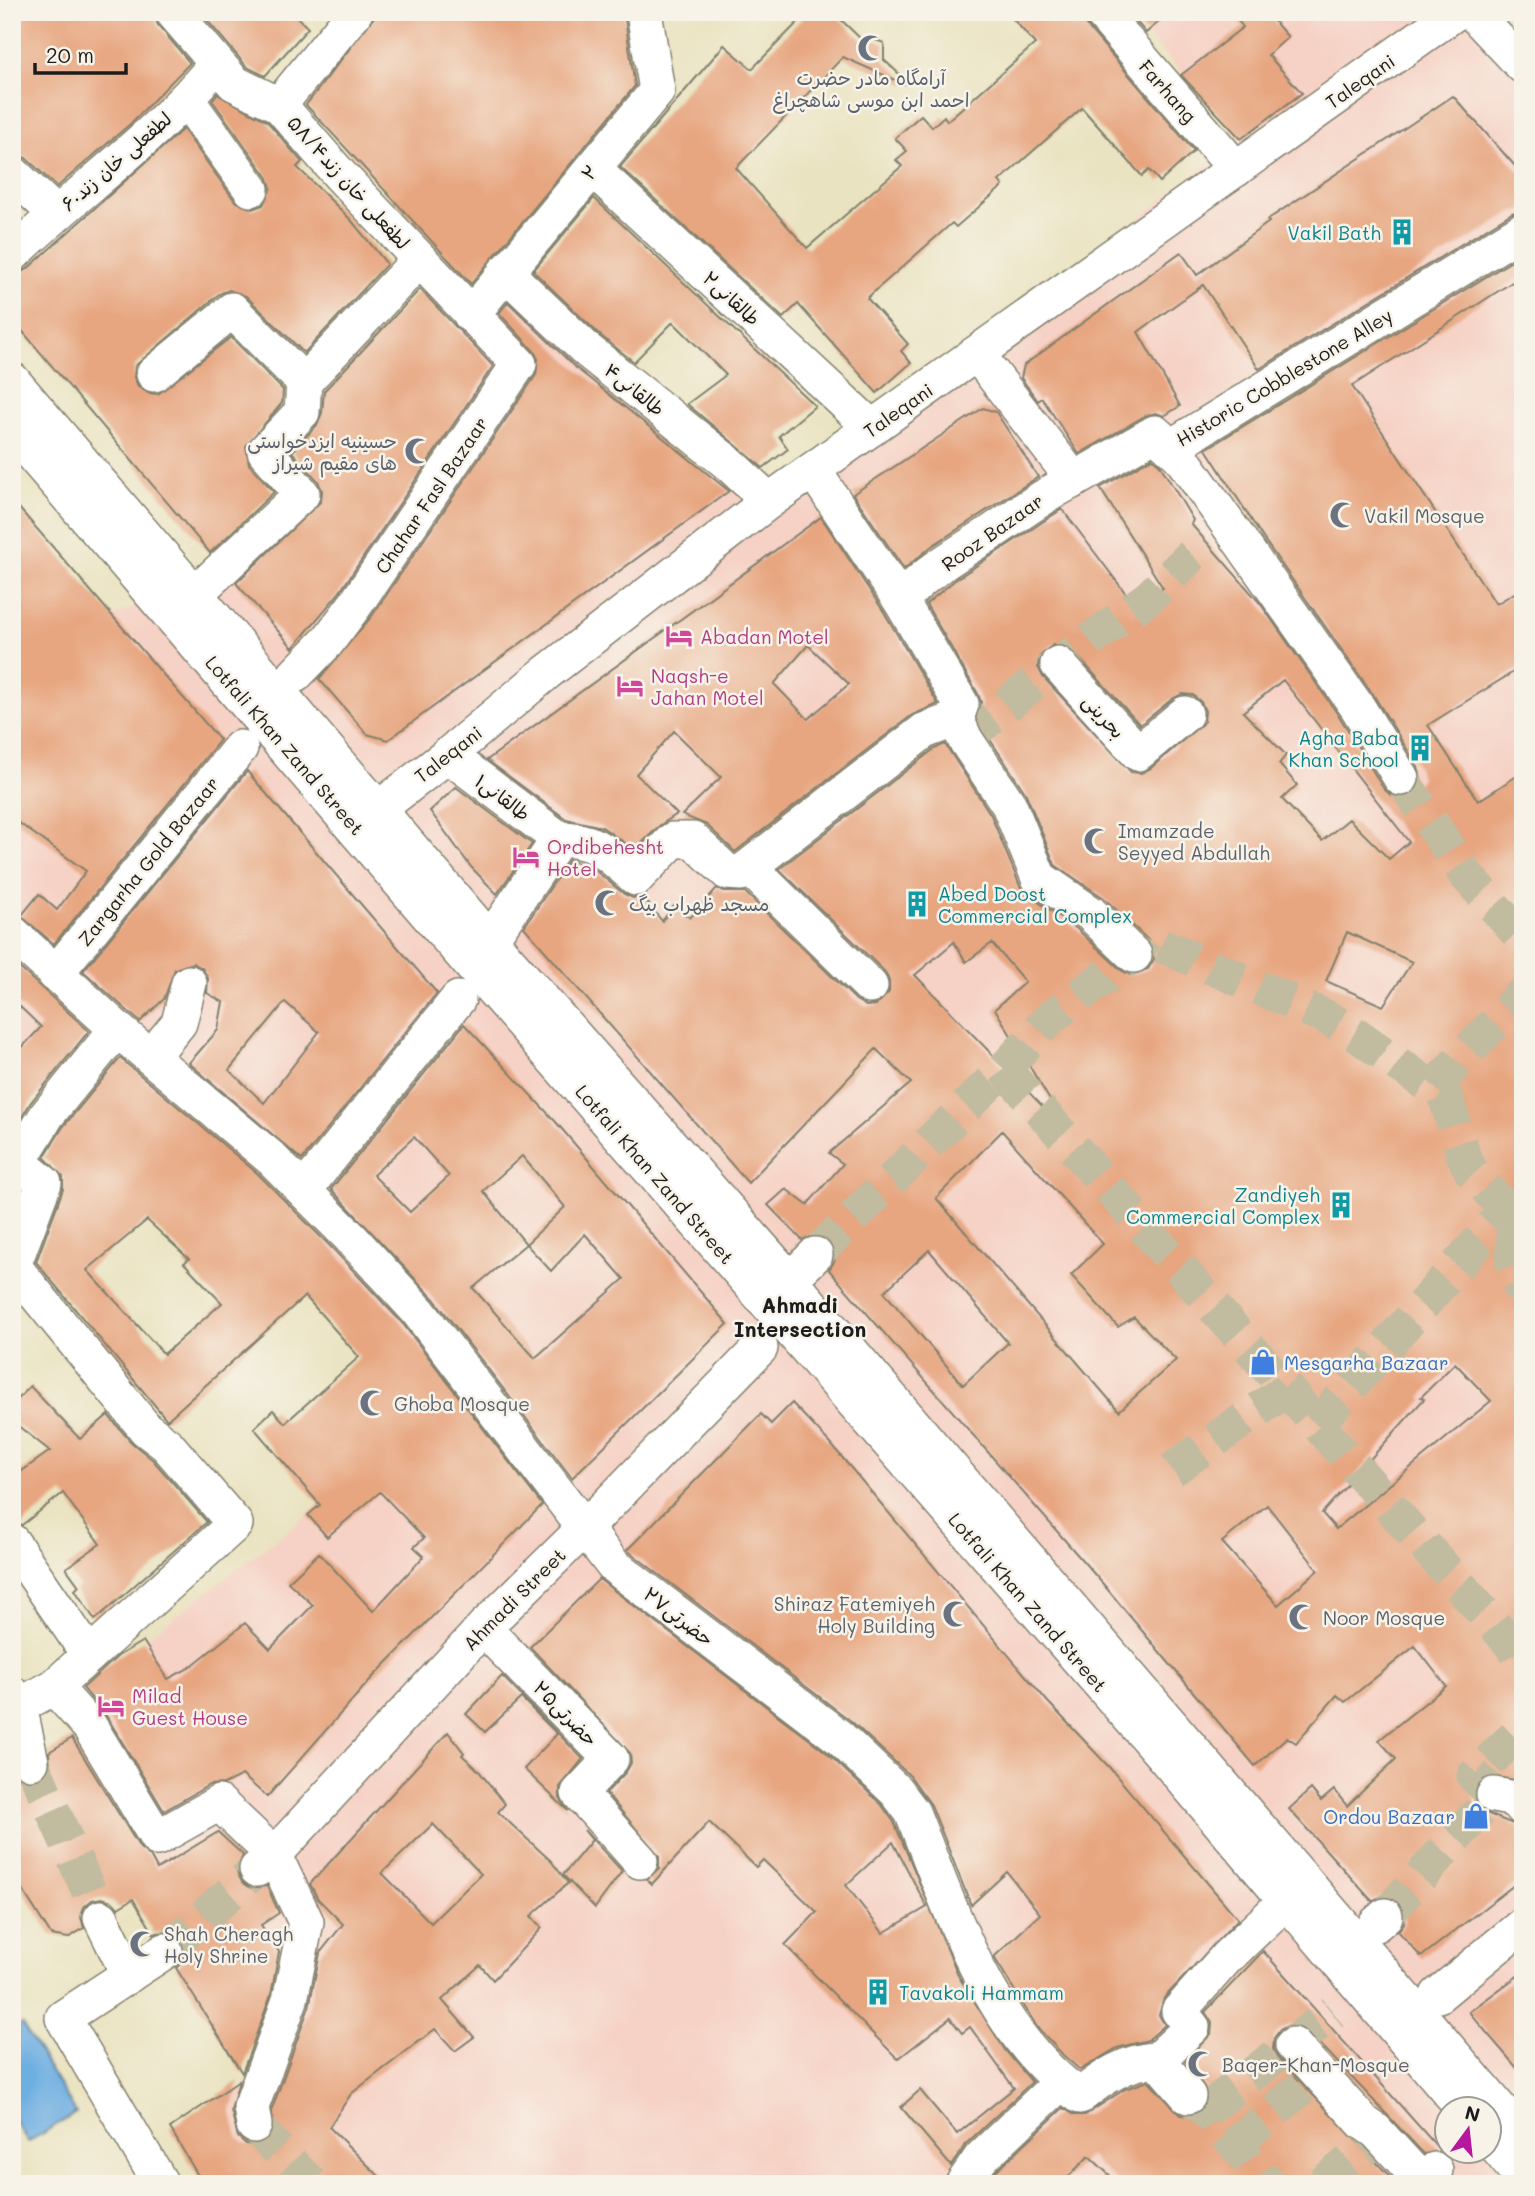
<svg xmlns="http://www.w3.org/2000/svg" width="1535" height="2196" font-family="Mali,'Playpen Sans Arabic',sans-serif">
	<style>
		.built { fill: #f6d1c5; fill-rule: evenodd }
		.water { fill: #6eafe2; stroke: #45667f; stroke-width: 2 }
		.building { fill: #e7a680; fill-rule: evenodd }
		.lines { fill: none; stroke-linecap: round; stroke-linejoin: round }
		.minor-tunnel { stroke: #c1bba0; stroke-width: 35; stroke-dasharray: 35 18; stroke-linecap: butt }
		.minor-casing { stroke: #83806e; stroke-width: 38 }
		.minor { stroke: #fff; stroke-width: 35 }
		.labels { text-anchor: middle; dominant-baseline: central; stroke-width: 5; stroke-linejoin: round; paint-order: stroke }
		.worship-label { font-size: 19px; fill: #5b616d; stroke: #f7f3e8; text-anchor: start }
		.street-label { font-size: 19px; fill: #1c1c1c; stroke: #f7f3e8 }
		.culture-label { font-size: 19px; fill: #0d838f; stroke: #f7f3e8; text-anchor: end }
		.hotel-label { font-size: 19px; fill: #b23c85; stroke: #f7f3e8; text-anchor: start }
		.shop-label { font-size: 19px; fill: #366cbe; stroke: #f7f3e8; text-anchor: start }
		.neighbourhood-label { font-size: 21px; font-weight: bold; fill: #1c1c1c; stroke: #f7f3e8 }
	</style>
	<rect width="100%" height="100%" fill="#f7f3e8"/>
	<filter id="ink" filterUnits="userSpaceOnUse"><feTurbulence type="fractalNoise" baseFrequency=".0143" numOctaves="2"/><feDisplacementMap in="SourceGraphic" scale="14" xChannelSelector="R" yChannelSelector="G"/><feConvolveMatrix kernelMatrix="1 2 1 2 8 2 1 2 1" color-interpolation-filters="sRGB"/></filter>
	<filter id="wash" filterUnits="userSpaceOnUse"><feTurbulence type="fractalNoise" baseFrequency=".00686" numOctaves="4" result="noise"/><feDisplacementMap in="SourceGraphic" scale="28" xChannelSelector="R" yChannelSelector="G"/><feGaussianBlur stdDeviation="1.57" result="paint"/><feColorMatrix in="noise" values="0 0 0 0 0 0 0 0 0 0 0 0 0 0 0 0 0 1.4 0 .05"/><feComposite in="paint" operator="in"/></filter>
	<g filter="url(#wash)">
		<rect width="100%" height="100%" fill="#eae3c1"/>
		<!-- built -->
		<path class="built" d="M1127 12H1523V2184H248L205 2115 250 2083 266 2044 244 2010 280 1989 287 1963 261 1925 289 1906 218 1832 157 1869 79 1734 103 1719 79 1681 143 1641 308 1515 347 1481 291 1418 359 1357 273 1260 81 1165 44 1132 46 1103 12 1074V660L221 569 432 358 499 270 770 506 1240 139ZM1448 2108H1490V2150H1448Z"/>
		<!-- water -->
		<polygon class="water" points="22,2024 76,2113 28,2142 12,2116 12,2030"/>
		<g id="blocks">
			<!-- building -->
			<g class="building">
				<polygon points="12,12 153,12 158,25 190,63 130,124 57,187 26,158 12,153"/>
				<polygon points="200,12 292,12 308,28 265,76 247,67"/>
				<polygon points="378,12 624,12 635,86 471,284 306,105"/>
				<polygon points="808,12 833,12 863,41 870,38 884,43 884,60 907,81 904,84 843,57 736,168 807,248 902,166 896,160 907,151 895,138 921,115 932,127 944,116 947,121 1035,44 1007,12 1081,12 1086,25 1194,151 1160,182 1149,170 1142,176 1082,108 999,181 1003,186 956,227 952,223 867,298 908,344 901,351 911,363 877,393 798,304 783,318 620,167 724,45 752,69"/>
				<polygon points="1128,12 1170,12 1146,33"/>
				<polygon points="1231,12 1266,12 1288,37 1268,55 1302,93 1241,139 1181,75 1243,27"/>
				<polygon points="217,94 267,121 302,162 297,167 351,220 387,264 304,353 246,296 229,290 219,294 135,366 134,377 138,386 148,393 158,394 231,337 283,390 282,403 246,446 249,464 274,492 210,553 12,319 12,275 26,270 183,129 235,201 252,209 263,205 271,188 268,178 212,100"/>
				<polygon points="1453,96 1523,175 1523,210 1512,213 1259,369 1203,285 1138,332 1180,406 1164,416 1156,413 1145,416 1079,454 1042,398 1038,401 1021,378 1024,365 1181,252 1197,275 1269,222 1267,220"/>
				<polygon points="594,198 815,406 779,436 788,449 763,468 687,404 726,375 673,322 634,362 601,336 533,271"/>
				<path d="M1523 254V275L1352 386 1496 604 1523 588V666L1428 725 1478 801 1523 772V1781L1488 1776 1478 1782 1474 1792 1475 1802 1481 1811 1523 1828V1878L1421 1957 1398 1931 1404 1923 1405 1913 1400 1902 1382 1896 1372 1901 1289 1809 1311 1789 1321 1801 1334 1790 1347 1806 1396 1759 1379 1740 1446 1686 1415 1646 1345 1702 1337 1695 1296 1743 1287 1737 1255 1766 1103 1584 829 1270 835 1260 830 1241 820 1235 802 1240 768 1205 786 1189 807 1205 843 1164 829 1153 911 1083 876 1049 748 1183 524 927 569 860 591 867 624 894 633 898 643 897 662 921 674 906 690 918 717 888 726 892H745L856 1000 866 1006 876 1005 889 992V981L885 972 779 869 934 749 945 744 991 815 1020 886 1027 894 1077 929 1121 970 1130 975 1148 969 1154 959 1153 949 1148 940 1104 898 1055 865 1026 794 983 729 978 718 981 702 978 694 926 604 955 580 1062 509 1136 607 1163 588 1100 488 1152 458 1160 465 1193 520 1191 524 1260 603 1341 719 1384 789 1391 795 1401 798 1412 795 1421 778 1418 767 1374 696 1263 538 1206 449ZM1053 645H1064L1073 651 1140 725 1172 699 1182 694 1193 695 1201 702 1205 711 1204 722 1151 768 1141 773 1131 772 1043 677 1038 667 1039 657ZM1283 680 1409 842 1389 859 1349 819 1322 841 1282 799 1297 785 1279 764 1286 755 1243 712ZM1347 932 1412 962 1383 1006 1326 981ZM954 942 966 962 992 943 1025 982 995 1009 1051 1102 1044 1108 915 975ZM1002 1131 1103 1244 1071 1275 1118 1327 1134 1317 1176 1360 1119 1411 936 1198ZM929 1250 1008 1343 963 1385 884 1292ZM1455 1363 1491 1401 1336 1529 1322 1513 1424 1399 1421 1397ZM1267 1505 1318 1570 1278 1605 1222 1542Z"/>
				<polygon points="420,289 493,366 339,593 293,648 236,583 321,501 322,491 318,481 292,452 317,425 322,413 324,391"/>
				<polygon points="508,302 575,367 729,491 388,740 367,734 319,679 372,616 536,375 538,359 534,351 499,313"/>
				<polygon points="983,408 996,412 1038,477 932,546 904,569 853,494"/>
				<polygon points="12,500 220,740 54,944 21,916 39,894 57,910 86,871 12,818"/>
				<path d="M821 517 884 612 938 704 912 715 735 852 707 825 682 815 721 777 674 731 636 774 677 814 659 826 635 850 602 827 566 819 487 760ZM808 645 849 684 808 719 774 684Z"/>
				<path d="M247 771 437 993 302 1160 189 1063 218 1030 223 1002 207 993 208 978 202 968 193 963 175 969 164 999 140 1022 83 971ZM285 1002 319 1032 264 1103 229 1070Z"/>
				<polygon points="456,787 532,844 497,894 471,867 430,811"/>
				<polygon points="12,961 89,1031 31,1102 12,1133 12,1058 41,1027 12,999"/>
				<path d="M464 1024 555 1121 728 1324 572 1478 434 1299 331 1189ZM414 1137 449 1176 410 1212 373 1175ZM522 1156 565 1207 526 1244 483 1191ZM585 1234 624 1279 535 1358 473 1288 526 1244 551 1271Z"/>
				<path d="M120 1058 257 1173 336 1252 403 1324 542 1505 371 1679 267 1797 242 1775 224 1784 209 1785 164 1811 107 1717 83 1688 118 1656 143 1641 168 1679 189 1668 245 1623 270 1649 313 1605 288 1582 319 1553 373 1611 424 1556 414 1547 424 1538 380 1492 327 1537 308 1515 320 1505 254 1428 273 1410 285 1423 359 1357 305 1296 167 1420 36 1262 63 1189V1177L44 1157 63 1127ZM147 1220 189 1259 184 1263 222 1303 164 1354 87 1270Z"/>
				<polygon points="30,1386 80,1439 108,1415 131,1442 153,1460 207,1522 95,1620 75,1590 79,1586 66,1568 100,1544 63,1493 22,1525 12,1522 12,1478 50,1451 12,1421 12,1406"/>
				<polygon points="792,1403 830,1443 1047,1701 1109,1767 1238,1919 1164,1998 1159,2015 1165,2025 1148,2040 1117,2048 1080,2070 1063,2055 1037,2027 994,1957 1040,1914 1007,1872 971,1905 931,1805 910,1776 851,1721 627,1550 761,1414 771,1424"/>
				<path d="M599 1579 826 1752 881 1804 894 1822 959 1977 1005 2050 1032 2082 967 2143 951 2166 901 2107 920 2090 957 2134 1014 2088 970 2027 962 2033 950 2018 898 2059 785 1945 817 1912 763 1860 756 1867 709 1822 652 1884 647 1879 659 1868V1856L606 1793 626 1772 631 1763 630 1753 530 1647ZM893 1842 927 1907 883 1933 846 1885Z"/>
				<polygon points="502,1676 583,1759 560,1787 560,1798 568,1811 524,1769 557,1734 521,1698 485,1732 466,1714"/>
				<path d="M448 1732 464 1753 462 1755 478 1770 505 1804 498 1812 551 1861 568 1883 531 1916 542 1928 493 1980 480 1965 442 2000 474 2037 455 2051 435 2029 351 2094 329 2127 387 2184H203L170 2128 239 2081 231 2110 238 2137 246 2144 257 2145 266 2141 273 2133 272 2109 309 2007 320 1953 343 1924 318 1899 310 1884ZM433 1824 481 1874 431 1923 382 1873Z"/>
				<polygon points="72,1738 140,1848 150,1856 157,1869 218,1832 243,1855 237,1872 242,1882 251,1888 267,1886 279,1913 261,1925 279,1952 271,1995 242,2073 176,1968 183,1961 185,1951 182,1941 175,1933 165,1931 154,1934 133,1899 118,1908 112,1901 102,1898 92,1900 84,1907 81,1917 84,1928 68,1938 51,1935 12,1873 12,1774 25,1781 44,1777 50,1768 49,1752"/>
				<polygon points="584,1830 622,1871 595,1908 563,1875 592,1840"/>
				<polygon points="1263,1951 1441,2151 1424,2154 1308,2031 1300,2026 1289,2025 1280,2030 1274,2038 1273,2049 1278,2058 1397,2184 1119,2184 1089,2156 1061,2184 988,2184 996,2171 1063,2108 1075,2115 1085,2115 1125,2089 1148,2081 1181,2115 1191,2116 1201,2112 1207,2103 1208,2092 1185,2061 1211,2034 1212,2023 1205,2012"/>
				<polygon points="1523,1972 1523,2075 1469,2012"/>
			</g>
		</g>
	</g>
	<g filter="url(#ink)">
		<use href="#blocks" fill-opacity="0" stroke="#83806e" stroke-width="2"/>
		<g class="lines">
			<!-- minor-tunnel -->
			<g class="minor-tunnel">
				<polyline points="965,739 1042,676 1149,597 1192,555"/>
				<polyline points="1401,778 1466,875 1523,939"/>
				<polyline points="1004,1069 1512,1645 1523,1662"/>
				<polyline points="1434,1087 1523,993"/>
				<polyline points="815,1255 1004,1069 1050,1018 1134,955 1145,938 1326,1017 1357,1035 1446,1098 1463,1155 1471,1171 1506,1210 1514,1223 1513,1263 1523,1295"/>
				<polyline points="1317,1425 1506,1210"/>
				<polyline points="1172,1470 1286,1390"/>
				<polyline points="31,1762 101,1918"/>
				<polyline points="1385,1916 1494,1795 1474,1776 1523,1728"/>
				<polyline points="165,1951 257,1869"/>
				<polyline points="1189,2097 1206,2110 1269,2184"/>
				<polyline points="1206,2110 1333,2012"/>
				<polyline points="254,2125 311,2184"/>
				<polyline points="1235,2144 1319,2073"/>
				<polyline points="1322,2184 1381,2136"/>
			</g>
			<!-- minor casing -->
			<g class="minor-casing">
				<g id="minor">
					<polyline points="173,12 234,83 279,105 340,175 519,364 355,605 327,642 295,675"/>
					<polyline points="1101,12 1236,169"/>
					<polyline points="1472,12 1523,66"/>
					<polyline points="187,100 251,189"/>
					<polyline points="279,105 355,12"/>
					<polyline points="593,169 872,428"/>
					<polyline points="12,173 55,213"/>
					<path d="M12 255C79 190 158 136 216 64"/>
					<polyline points="505,272 588,351 728,463 769,501"/>
					<polyline points="471,315 657,91 644,12"/>
					<polyline points="977,354 1074,480 1155,433 1180,456 1358,708 1401,778"/>
					<polyline points="154,374 232,310 304,382"/>
					<polyline points="12,380 489,939 789,1279 1523,2136"/>
					<polyline points="12,431 473,967 1159,1751 1463,2108"/>
					<polyline points="1171,447 1523,230"/>
					<polyline points="813,470 901,601 961,704 956,719"/>
					<polyline points="195,594 302,494 265,451 302,412 304,382 419,260"/>
					<path d="M901 601C924 572 961 552 992 532 1019 514 1045 494 1074 480"/>
					<polyline points="1058,664 1138,753 1185,714"/>
					<polyline points="448,755 559,839"/>
					<polyline points="360,823 448,755 546,673 769,501 1456,12"/>
					<path d="M559 839C597 839 608 855 636 878L673 840H693L727 872 741 873 924 731 956 719 965 739 1009 805 1039 878 1090 913 1134 955"/>
					<polyline points="749,867 870,986"/>
					<path d="M12 933 117 1029 271 1158 351 1238 418 1311 613 1565 839 1737 896 1791 912 1812C951 1909 990 2034 1080 2096 1102 2078 1128 2060 1157 2060L1192 2027 1179 2011 1226 1958 1285 1902"/>
					<polyline points="478,958 559,839"/>
					<polyline points="55,974 240,748"/>
					<polyline points="151,1057 179,1023 189,983"/>
					<polyline points="304,1190 458,999"/>
					<polyline points="804,1266 815,1255"/>
					<polyline points="12,1542 89,1655"/>
					<polyline points="483,1628 611,1759 579,1793 640,1861"/>
					<polyline points="54,1687 235,1524 167,1445 146,1429 13,1266 44,1183 18,1162 47,1115 117,1029"/>
					<polyline points="12,1694 19,1706 54,1687 90,1727 157,1838 219,1803 274,1855 306,1922 290,2000 251,2107 254,2125"/>
					<polyline points="19,1706 31,1762"/>
					<polyline points="1494,1795 1515,1799 1523,1808"/>
					<polyline points="257,1869 274,1855 483,1628 584,1529 760,1348"/>
					<polyline points="101,1918 129,1975"/>
					<polyline points="1376,1924 1385,1916"/>
					<polyline points="1438,1995 1523,1925"/>
					<polyline points="1293,2045 1363,2122 1376,2131 1422,2181 1435,2170"/>
					<polyline points="1157,2060 1188,2096"/>
					<polyline points="1490,2139 1523,2179"/>
					<polyline points="161,2184 63,2018 165,1951"/>
					<polyline points="963,2184 981,2158 1060,2083"/>
				</g>
			</g>
			<!-- minor -->
			<use href="#minor" class="minor"/>
		</g>
	</g>
	<!-- icons -->
	<defs>
		<g id="mosque-bare" transform="scale(2.1)"><path d="M3.5-4.9A6 6 0 1 0 3.5 4.9A5 5 0 1 1 3.5-4.9Z" fill="#6b7280" stroke="#f7f3e8" stroke-width="2.5" paint-order="stroke"/></g>
		<g id="building-bare" transform="scale(2.1)"><path d="M-4-6H4V6H1V3H-1V6H-4ZM-2.5-4.3h1.7v1.8h-1.7ZM.8-4.3h1.7v1.8H.8ZM-2.5-1h1.7V.8h-1.7ZM.8-1h1.7V.8H.8Z" fill="#0f9aa8" stroke="#f7f3e8" stroke-width="2.5" paint-order="stroke"/></g>
		<g id="hotel-bare" transform="scale(2.1)"><path d="M-6-4.5h1.5V1H6V5H4.5V3h-9V5H-6ZM-4 0a1.8 1.8 0 1 1 3.6 0ZM.5 0V-2.5h3Q6-2.5 6 0Z" fill="#d1479c" stroke="#f7f3e8" stroke-width="2.5" paint-order="stroke"/></g>
		<g id="shop-bare" transform="scale(2.1)"><path d="M-5-2.5h2.3a2.7 3.5 0 0 1 5.4 0H5L5.5 6h-11ZM-1.5-2.5h3a1.5 2.3 0 0 0-3 0Z" fill="#3f7fe0" stroke="#f7f3e8" stroke-width="2.5" paint-order="stroke"/></g>
	</defs>
	<g fill-rule="evenodd">
		<use href="#mosque-bare" x="871" y="48"/>
		<use href="#building-bare" x="1402" y="232"/>
		<use href="#mosque-bare" x="418" y="451"/>
		<use href="#mosque-bare" x="1343" y="515"/>
		<use href="#hotel-bare" x="679" y="636"/>
		<use href="#hotel-bare" x="630" y="686"/>
		<use href="#building-bare" x="1420" y="748"/>
		<use href="#mosque-bare" x="1097" y="841"/>
		<use href="#hotel-bare" x="526" y="857"/>
		<use href="#mosque-bare" x="608" y="903"/>
		<use href="#building-bare" x="917" y="904"/>
		<use href="#building-bare" x="1341" y="1205"/>
		<use href="#shop-bare" x="1263" y="1362"/>
		<use href="#mosque-bare" x="373" y="1403"/>
		<use href="#mosque-bare" x="956" y="1614"/>
		<use href="#mosque-bare" x="1302" y="1617"/>
		<use href="#hotel-bare" x="111" y="1706"/>
		<use href="#shop-bare" x="1476" y="1816"/>
		<use href="#mosque-bare" x="143" y="1944"/>
		<use href="#building-bare" x="878" y="1992"/>
		<use href="#mosque-bare" x="1201" y="2064"/>
	</g>
	<g class="labels">
		<!-- worship labels -->
		<g class="worship-label">
			<text x="871" y="77" text-anchor="middle">آرامگاه مادر حضرت<tspan x="871" dy="22">احمد ابن موسی شاهچراغ</tspan></text>
			<text x="397" y="440" text-anchor="end">حسینیه ایزدخواستی<tspan x="397" dy="22">های مقیم شیراز</tspan></text>
			<text x="1364" y="515">Vakil Mosque</text>
			<text x="1118" y="830">Imamzade<tspan x="1118" dy="22">Seyyed Abdullah</tspan></text>
			<text x="629" y="903">مسجد ظهراب بیگ</text>
			<text x="394" y="1403">Ghoba Mosque</text>
			<text x="935" y="1603" text-anchor="end">Shiraz Fatemiyeh<tspan x="935" dy="22">Holy Building</tspan></text>
			<text x="1323" y="1617">Noor Mosque</text>
			<text x="164" y="1933">Shah Cheragh<tspan x="164" dy="22">Holy Shrine</tspan></text>
			<text x="1222" y="2064">Baqer-Khan-Mosque</text>
		</g>
		<!-- street labels -->
		<g class="street-label">
			<text transform="translate(1360 81) rotate(-35)">Taleqani</text>
			<text transform="translate(1168 91) rotate(49)">Farhang</text>
			<text transform="translate(116 161) rotate(-41)">لطفعلی خان زند۶۰</text>
			<text transform="translate(589 172) rotate(-50)">۲</text>
			<text transform="translate(349 182) rotate(48)">لطفعلی خان زند۵۸/۴</text>
			<text transform="translate(732 298) rotate(43)">طالقانی۲</text>
			<text transform="translate(1284 377) rotate(-31)">Historic Cobblestone Alley</text>
			<text transform="translate(635 389) rotate(39)">طالقانی۴</text>
			<text transform="translate(898 410) rotate(-35)">Taleqani</text>
			<text transform="translate(431 495) rotate(-56)">Chahar Fasl Bazaar</text>
			<text transform="translate(992 532) rotate(-35)">Rooz Bazaar</text>
			<text transform="translate(1104 716) rotate(48)">بحرینی</text>
			<text transform="translate(285 745) rotate(49)">Lotfali Khan Zand Street</text>
			<text transform="translate(448 754) rotate(-38)">Taleqani</text>
			<text transform="translate(503 797) rotate(37)">طالقانی۱</text>
			<text transform="translate(148 861) rotate(-51)">Zargarha Gold Bazaar</text>
			<text transform="translate(655 1174) rotate(49)">Lotfali Khan Zand Street</text>
			<text transform="translate(514 1599) rotate(-45)">Ahmadi Street</text>
			<text transform="translate(1028 1602) rotate(49)">Lotfali Khan Zand Street</text>
			<text transform="translate(679 1616) rotate(38)">حضرتی۲۷</text>
			<text transform="translate(566 1713) rotate(46)">حضرتی۲۵</text>
		</g>
		<!-- culture labels -->
		<g class="culture-label">
			<text x="1381" y="232">Vakil Bath</text>
			<text x="1399" y="737">Agha Baba<tspan x="1399" dy="22">Khan School</tspan></text>
			<text x="938" y="893" text-anchor="start">Abed Doost<tspan x="938" dy="22">Commercial Complex</tspan></text>
			<text x="1320" y="1194">Zandiyeh<tspan x="1320" dy="22">Commercial Complex</tspan></text>
			<text x="899" y="1992" text-anchor="start">Tavakoli Hammam</text>
		</g>
		<!-- hotel labels -->
		<g class="hotel-label">
			<text x="700" y="636">Abadan Motel</text>
			<text x="651" y="675">Naqsh-e<tspan x="651" dy="22">Jahan Motel</tspan></text>
			<text x="547" y="846">Ordibehesht<tspan x="547" dy="22">Hotel</tspan></text>
			<text x="132" y="1695">Milad<tspan x="132" dy="22">Guest House</tspan></text>
		</g>
		<!-- shop labels -->
		<g class="shop-label">
			<text x="1284" y="1362">Mesgarha Bazaar</text>
			<text x="1455" y="1816" text-anchor="end">Ordou Bazaar</text>
		</g>
		<!-- neighbourhood labels -->
		<g class="neighbourhood-label">
			<text x="800" y="1304">Ahmadi<tspan x="800" dy="24">Intersection</tspan></text>
		</g>
	</g>
	<!-- margin -->
	<rect width="1535" height="2196" fill="none" stroke="#f7f3e8" stroke-width="42"/>
	<!-- north arrow -->
	<g transform="translate(1468 2130) rotate(15)"><circle r="33" fill="#f7f3e8" stroke="#9f9d96" stroke-width="2"/>
	<path d="M0-5L12 26L0 18L-12 26Z" fill="#b5179e"/>
	<text y="-10" font-size="19" font-weight="bold" text-anchor="middle" fill="#1c1c1c">N</text>
	</g>
	<!-- scale -->
	<path d="M35 63v10h91v-10" fill="none" stroke="#1c1c1c" stroke-width="3.5"/>
	<text x="46" y="63" font-size="21" fill="#1c1c1c" stroke="#f7f3e8" stroke-width="5" paint-order="stroke">20 m</text>
</svg>
